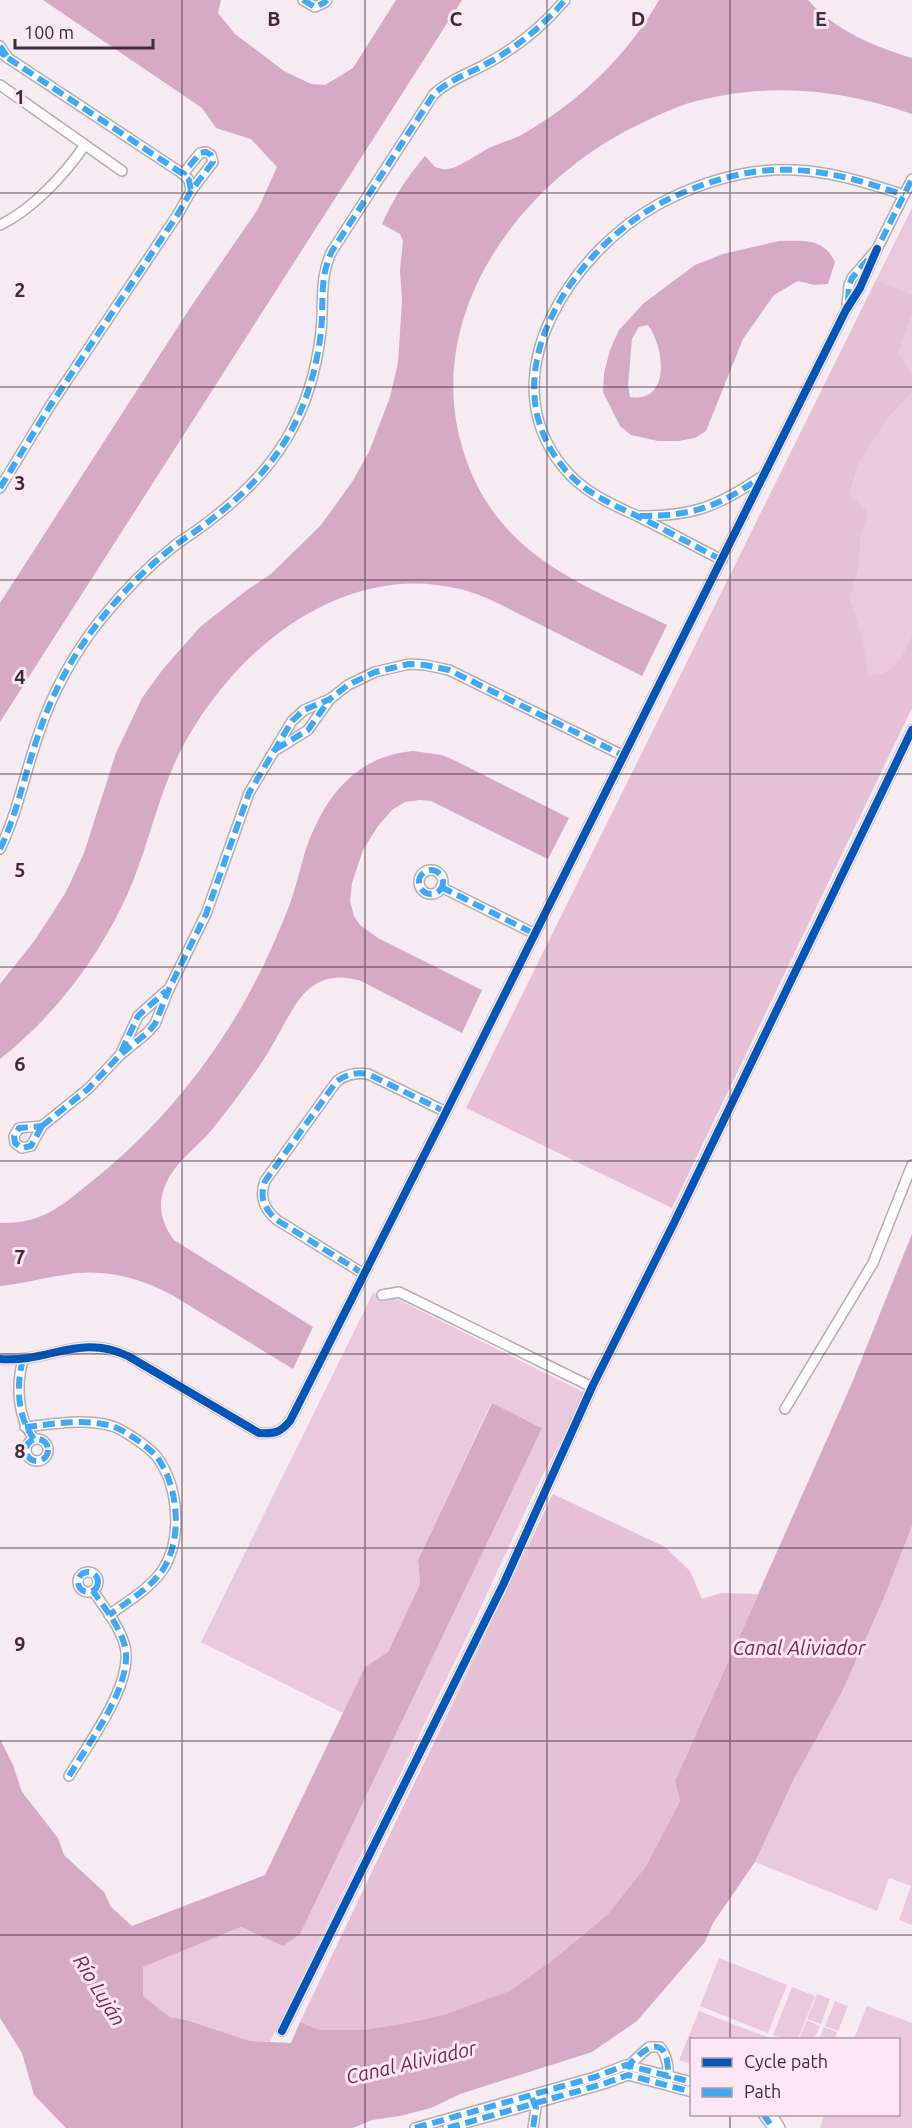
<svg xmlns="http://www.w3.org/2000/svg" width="912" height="2128" font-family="Ubuntu,sans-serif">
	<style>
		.green { fill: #eac8dd }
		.forest { fill: #e6c0d6 }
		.water { fill: #d6a9c4; fill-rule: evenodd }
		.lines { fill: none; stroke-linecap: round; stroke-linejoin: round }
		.minor-casing { stroke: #b8acb3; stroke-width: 12 }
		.minor { stroke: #fefcfd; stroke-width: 9 }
		.quiet { stroke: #3fa9f5; stroke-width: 6; stroke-dasharray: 12 6; stroke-linecap: butt }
		.cycleway-casing { stroke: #fce6f3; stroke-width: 11 }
		.cycleway { stroke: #0057b8; stroke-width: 8 }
		.grid { fill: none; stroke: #3c2e36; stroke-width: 1.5; stroke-opacity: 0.55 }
		.labels { text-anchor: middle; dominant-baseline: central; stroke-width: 6; stroke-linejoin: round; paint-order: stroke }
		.water-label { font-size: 20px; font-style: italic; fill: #6f2958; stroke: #fce6f3 }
		.grid-label { font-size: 20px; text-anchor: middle; font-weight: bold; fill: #3c2e36; stroke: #fce6f3; stroke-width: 6; stroke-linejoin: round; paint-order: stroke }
	</style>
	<rect width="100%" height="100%" fill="#f7ebf2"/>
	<!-- green -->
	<g class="green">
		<polygon points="912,208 912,294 876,280"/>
		<polygon points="912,315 912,374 899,353"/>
		<path d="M912 393V635C900 658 897 673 869 676L850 599 859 567 861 535 869 513 850 495 859 463 888 418Z"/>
		<polygon points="373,1293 399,1300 585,1393 535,1490 471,1628 270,2042 250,2041 188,2020 170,2017 143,1996 143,1967 241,1927 283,1946 541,1427 491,1403 418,1560 420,1584 388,1652 365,1667 343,1713 201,1642"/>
		<polygon points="912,1526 912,1925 899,1920 911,1886 889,1878 877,1911 755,1862 794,1779 842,1692 883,1600"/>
		<polygon points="719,1958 787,1985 768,2033 700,2006"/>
		<polygon points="792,1987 815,1996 798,2039 785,2039 773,2035"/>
		<polygon points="817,1994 830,1999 821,2024 807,2019"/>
		<polygon points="835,2001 848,2006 838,2031 825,2026"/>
		<polygon points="867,2006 912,2023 912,2128 820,2128 824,2115 898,2114 898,2040 854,2039"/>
		<polygon points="699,2011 767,2037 766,2039 692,2040 691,2064 679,2060"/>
		<polygon points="807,2020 820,2026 814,2039 799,2039"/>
		<polygon points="824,2027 837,2032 835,2039 819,2039"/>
	</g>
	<!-- forest -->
	<g class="forest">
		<path d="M876 280 912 294V315L899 353 912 374V393L888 418 859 463 850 494 869 513 861 535 859 567 850 599 862 638 869 676C897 673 900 658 912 635V708L672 1208 466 1108Z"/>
		<polygon points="553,1494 665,1547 690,1571 702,1599 721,1593 758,1594 675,1781 680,1801 646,1866 607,1915 554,1959 509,1991 443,2015 407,2023 364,2030 320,2030 300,2022"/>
	</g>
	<!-- water -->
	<g class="water">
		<polygon points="43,0 221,0 218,13 235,34 284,71 311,84 325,85 353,68 396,0 462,0 0,722 0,603 190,308 258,209 277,167 251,139 216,128 202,108"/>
		<path d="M659 0H808C836 31 873 46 912 58V114C837 88 766 82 689 103 674 108 658 115 644 122 526 176 424 308 461 443 469 473 483 501 503 524 545 574 610 597 667 625L642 676C606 658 571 640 535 622 511 610 487 596 460 589 340 559 228 654 178 756 155 804 146 858 122 906 93 965 52 1018 0 1059V984L35 940 66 892 84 853 116 753 142 698 163 669 200 627 247 590 271 574 321 525 352 482 369 452 390 397 398 363 402 301 400 270 403 241 400 234 382 224C394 198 406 178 425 156L435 167C439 168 444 170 448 169 456 169 480 153 489 148 500 143 512 140 523 134 579 102 627 56 659 0Z"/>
		<path d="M779 241C803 241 823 237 835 262L828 284 814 285 798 281 774 295 743 339 706 431 695 438 678 441H658L631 435 620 426 603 392 604 373 610 350 619 330 644 303 695 265 723 254ZM648 325C664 346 672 403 630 397L628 386 632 339 639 327Z"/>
		<path d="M413 751 442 755 456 761 569 818 548 859 431 801 420 800 405 802 392 810 378 826 363 850 352 883 350 901 354 916 360 925 378 938 482 990 462 1033 361 981C342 975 324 976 309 989 294 1000 275 1044 262 1062 246 1086 228 1110 210 1132 195 1149 171 1166 164 1189 157 1207 163 1225 174 1240L313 1327 293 1369 172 1295C138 1277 102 1268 64 1275 42 1278 22 1284 0 1286V1223C45 1224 63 1204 96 1178 152 1133 201 1075 238 1013 258 979 275 943 289 906 296 888 300 868 306 849 324 798 355 756 413 751Z"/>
		<polygon points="912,1234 912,1526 883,1600 842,1692 794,1779 755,1862 713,1923 705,1942 637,2021 592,2052 460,2094 431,2108 400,2116 372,2120 353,2128 66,2128 34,2095 22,2053 0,2018 0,1739 13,1765 22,1792 58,1838 64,1855 104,1892 111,1907 132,1926 265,1875 365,1667 388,1652 420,1584 418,1560 492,1403 542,1428 300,1934 283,1946 241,1927 143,1967 143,1996 170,2017 187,2020 250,2041 291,2043 300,2022 320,2030 364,2030 407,2023 443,2015 509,1991 554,1959 607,1915 646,1866 680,1801 675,1781 852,1383"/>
	</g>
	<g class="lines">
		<!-- minor casing -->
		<g class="minor-casing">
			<g id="minor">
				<polyline points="303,0 315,7 324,3 327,0"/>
				<polyline points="0,46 8,58 0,52"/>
				<polyline points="8,58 183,174 189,180 191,191"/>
				<polyline points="0,85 122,171"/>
				<path d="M0 225C32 210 65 174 85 145"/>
				<polyline points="847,305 849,285 852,278 877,249 912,179"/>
				<polyline points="0,488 50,406 178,214 191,191 213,162 211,155 206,152 200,153 183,174"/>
				<path d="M640 516C693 516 717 507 761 477"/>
				<path d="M722 560C694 546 666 530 637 516 609 503 583 492 563 467 488 375 573 251 659 204 687 189 721 177 753 172 806 164 854 178 904 195"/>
				<polyline points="276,750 308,730 330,699"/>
				<path d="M0 849C18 812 25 772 39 733 52 693 75 651 102 618 123 592 146 568 173 547 186 537 200 529 213 518 242 496 268 470 287 438 306 406 317 368 321 331 324 303 319 277 332 251L434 94C449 80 468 74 486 64 516 48 543 26 565 0"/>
				<circle cx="431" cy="882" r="12"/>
				<polyline points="441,887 535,934"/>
				<polyline points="121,1053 138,1016 167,990"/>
				<polyline points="42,1126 88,1089 120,1055 147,1033 155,1024 169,989 206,914 249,793 292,721 304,710 330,699 348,685 375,672 409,664 425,665 449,670 624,756"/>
				<polygon points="42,1126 31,1146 22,1148 15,1143 14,1136 19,1128"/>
				<path d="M364 1274 277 1220C264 1209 259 1197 265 1181L337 1081C347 1074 356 1072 368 1074L446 1112"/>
				<polyline points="382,1295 399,1292 592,1387"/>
				<path d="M0 1359C50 1363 79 1333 128 1356L259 1433C274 1434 280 1433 290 1421L446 1112 846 310 860 288 877 249"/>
				<path d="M23 1359C16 1386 17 1416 34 1439"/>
				<polyline points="785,1409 873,1263 912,1165"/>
				<path d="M25 1427C55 1424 83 1418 112 1426 124 1430 149 1447 157 1457 179 1487 183 1540 162 1571 149 1589 127 1602 109 1615"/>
				<circle cx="37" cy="1450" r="11"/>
				<circle cx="88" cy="1582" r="10"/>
				<path d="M69 1776C88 1744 137 1680 124 1643 118 1624 104 1607 93 1591"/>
				<polyline points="282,2031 503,1585 592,1387 674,1223 912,730"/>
				<path d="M627 2067 649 2047H660C668 2057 669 2068 668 2080"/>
				<polyline points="532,2097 536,2108 533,2128"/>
				<polyline points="763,2114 773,2128"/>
				<polyline points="772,2114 780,2128"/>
				<polyline points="415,2128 595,2077 626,2065 692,2082"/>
				<polyline points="448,2128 603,2084 628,2075 692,2092"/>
			</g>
		</g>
		<!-- minor -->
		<use href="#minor" class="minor"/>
		<!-- quiet -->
		<g class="quiet">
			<polyline points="303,0 315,7 324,3 327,0"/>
			<polyline points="0,46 8,58 0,52"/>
			<polyline points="8,58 183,174 189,180 191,191"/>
			<polyline points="848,301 849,285 852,278 877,249 912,179"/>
			<polyline points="0,488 50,406 178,214 191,191 213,162 211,155 206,152 200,153 183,174"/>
			<path d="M640 516C693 516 717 507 760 478"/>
			<path d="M722 560C694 546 666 530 637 516 609 503 583 492 563 467 488 375 573 251 659 204 687 189 721 177 753 172 806 164 854 178 904 195"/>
			<polyline points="276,749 308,730 330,699"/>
			<path d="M0 849C18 812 25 772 39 733 52 693 75 651 102 618 123 592 146 568 173 547 186 537 200 529 213 518 242 496 268 470 287 438 306 406 317 368 321 331 324 303 319 277 332 251L434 94C449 80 468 74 486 64 516 48 543 26 565 0"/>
			<circle cx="431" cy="882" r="12"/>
			<polyline points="441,887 535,934"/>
			<polyline points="121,1052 138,1016 166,991"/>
			<polyline points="42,1126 88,1089 120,1055 147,1033 155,1024 169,989 206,914 249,793 292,721 304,710 330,699 348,685 375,672 409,664 425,665 449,670 624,756"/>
			<polygon points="42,1126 31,1146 22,1148 15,1143 14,1136 19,1128"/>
			<path d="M364 1274 277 1220C264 1209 259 1197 265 1181L337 1081C347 1074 356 1072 368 1074L446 1112"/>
			<path d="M23 1359C16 1386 17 1416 34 1439"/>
			<path d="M25 1427C55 1424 83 1418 112 1426 124 1430 149 1447 157 1457 179 1487 183 1540 162 1571 149 1589 127 1602 109 1615"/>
			<circle cx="37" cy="1450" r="11"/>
			<circle cx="88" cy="1582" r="10"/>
			<path d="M69 1776C88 1744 137 1680 124 1643 118 1624 104 1607 93 1591"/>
			<path d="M627 2069C629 2063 634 2060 639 2055 664 2034 669 2057 668 2079"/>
			<polyline points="532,2098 536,2108 533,2128"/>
			<polyline points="763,2114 773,2128"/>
			<polyline points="415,2128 595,2077 626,2065 692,2082"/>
			<polyline points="448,2128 603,2084 628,2075 692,2092"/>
		</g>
		<!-- cycleway casing -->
		<g class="cycleway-casing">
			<g id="cycleway">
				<path d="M0 1359C50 1363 79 1333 128 1356L259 1433C274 1434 280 1433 290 1421L446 1112 846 310 860 288 877 249"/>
				<polyline points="282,2031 503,1585 592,1387 674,1223 912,730"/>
			</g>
		</g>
		<!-- cycleway -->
		<use href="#cycleway" class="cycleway"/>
	</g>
	<!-- grid -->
	<path class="grid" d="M182 0V2128M365 0V2128M547 0V2128M730 0V2040M0 193H912M0 387H912M0 580H912M0 774H912M0 967H912M0 1161H912M0 1354H912M0 1548H912M0 1741H912M0 1935H912M730 2114V2128"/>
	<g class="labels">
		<!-- water labels -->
		<g class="water-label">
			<text x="799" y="1647">Canal Aliviador</text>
			<text transform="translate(100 1990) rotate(58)">Río Luján</text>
			<text transform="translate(411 2062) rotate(-13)">Canal Aliviador</text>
		</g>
	</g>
	<g class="grid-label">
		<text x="274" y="26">B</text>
		<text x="456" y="26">C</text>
		<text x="638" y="26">D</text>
		<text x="821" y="26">E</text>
		<text x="20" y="104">1</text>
		<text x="20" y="297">2</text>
		<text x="20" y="490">3</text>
		<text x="20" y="684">4</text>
		<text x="20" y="877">5</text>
		<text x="20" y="1071">6</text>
		<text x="20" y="1264">7</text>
		<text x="20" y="1458">8</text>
		<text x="20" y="1651">9</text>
	</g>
	<!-- legend -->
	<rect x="690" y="2038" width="210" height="78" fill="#fce6f3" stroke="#af9ca7" stroke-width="1.5"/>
	<rect x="702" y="2058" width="30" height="9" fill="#0057b8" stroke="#af9ca7" stroke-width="1.5"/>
	<text x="744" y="2068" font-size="18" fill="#3c2e36">Cycle path</text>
	<rect x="702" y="2088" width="30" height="9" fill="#3fa9f5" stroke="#af9ca7" stroke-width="1.5"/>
	<text x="744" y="2098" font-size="18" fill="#3c2e36">Path</text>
	<!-- scale -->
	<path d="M15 39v9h138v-9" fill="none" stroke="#3c2e36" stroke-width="3"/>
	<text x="24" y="39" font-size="18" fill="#3c2e36" stroke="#fce6f3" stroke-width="4.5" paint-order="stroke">100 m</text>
</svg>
